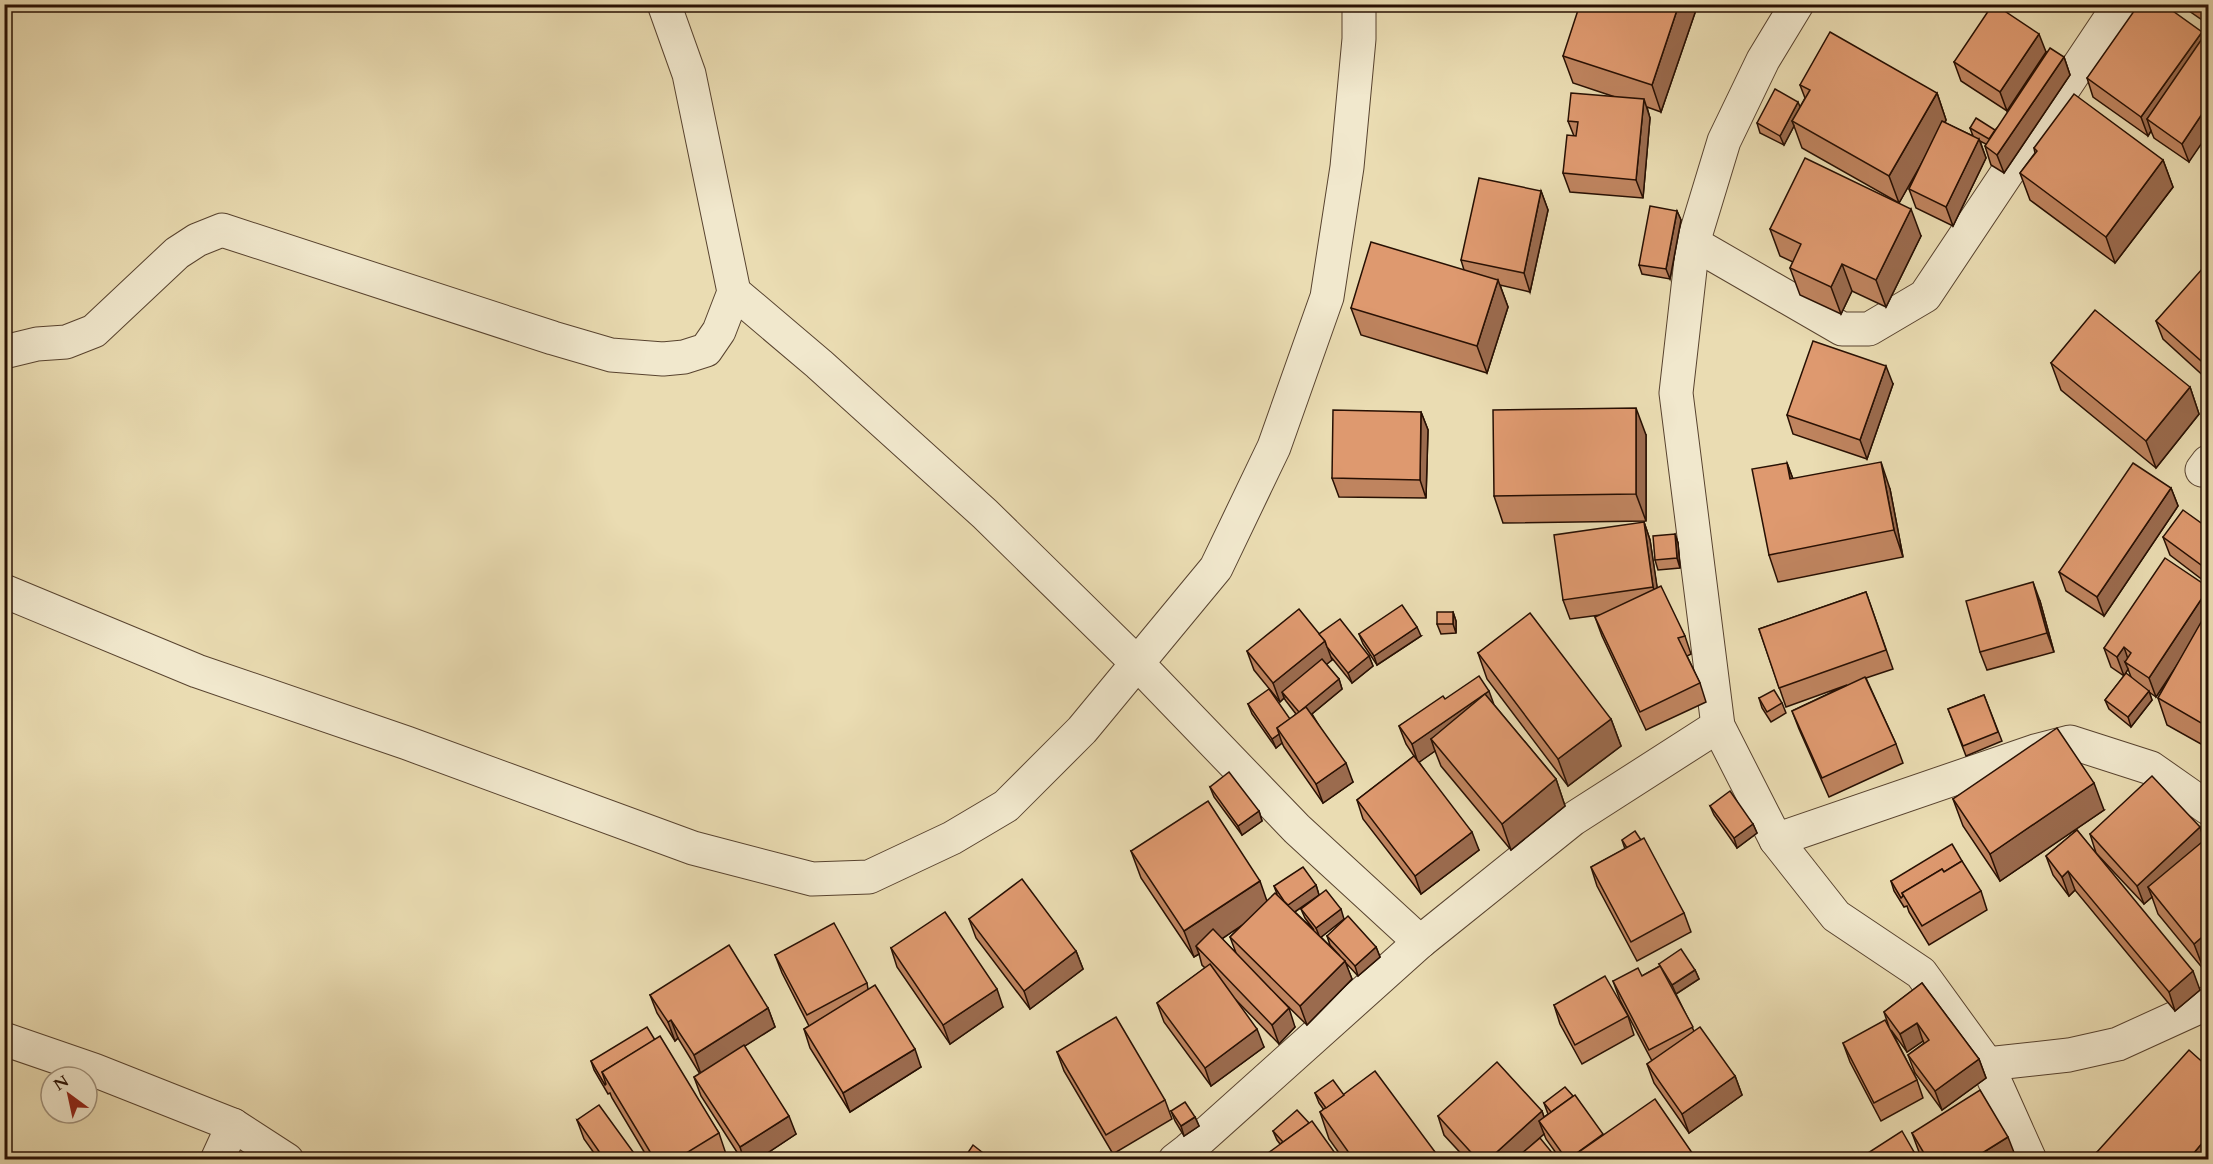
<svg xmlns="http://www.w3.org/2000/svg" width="2213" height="1164" font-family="Cardo,serif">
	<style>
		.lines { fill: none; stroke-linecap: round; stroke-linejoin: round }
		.minor-casing { stroke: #58432f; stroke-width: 35 }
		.minor { stroke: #f1e8cd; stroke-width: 33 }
		.wall { fill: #bf845f; stroke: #281003; stroke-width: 1.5; fill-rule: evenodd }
		.shaded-wall { fill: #9b6b4e; stroke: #281003; stroke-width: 1.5 }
		.building { fill: #de996f; stroke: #281003; stroke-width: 1.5 }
	</style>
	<rect width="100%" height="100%" fill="#eadcb2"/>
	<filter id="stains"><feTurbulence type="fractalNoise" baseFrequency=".00333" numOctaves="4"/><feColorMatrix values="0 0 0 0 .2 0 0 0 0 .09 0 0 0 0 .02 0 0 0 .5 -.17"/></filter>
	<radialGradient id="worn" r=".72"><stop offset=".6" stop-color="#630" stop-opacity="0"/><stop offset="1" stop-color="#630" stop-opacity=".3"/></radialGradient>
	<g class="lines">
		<!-- minor casing -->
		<g class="minor-casing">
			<g id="minor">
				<polyline points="1797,4 1763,60 1724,141 1693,243 1676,393 1718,726 1776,840 1836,916 1921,973 1987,1064 2030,1160"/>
				<polyline points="1693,243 1842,329 1869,329 1925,296 2120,4"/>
				<polyline points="734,292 819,364 985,514 1137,663 1297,829 1420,942"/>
				<polyline points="4,352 37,344 66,342 94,331 177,253 197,240 222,230 553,338 611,355 663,359 684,357 706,350 719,331 734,292 689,74 664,4"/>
				<polyline points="2202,470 2208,462"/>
				<polyline points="4,591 197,671 407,743 693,848 812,879 869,877 952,838 1006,806 1082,730 1216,568 1274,447 1327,297 1347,167 1359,39 1359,4"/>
				<polyline points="1776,840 2035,751 2070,742 2151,768 2208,808"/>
				<polyline points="4,1039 94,1070 233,1125 287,1160"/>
				<polyline points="1987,1064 2069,1055 2118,1044 2208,1003"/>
				<polyline points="217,1160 233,1125"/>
				<polyline points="1175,1160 1188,1150 1420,942 1573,819 1718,726"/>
			</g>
		</g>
		<!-- minor -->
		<use href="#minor" class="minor"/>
	</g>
	<!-- wall -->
	<g class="wall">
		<polygon points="1698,4 1661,112 1647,107 1650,118 1643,198 1570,192 1563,173 1574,136 1568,121 1615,97 1573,83 1563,56"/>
		<polygon points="2179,4 2208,4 2208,24"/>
		<polygon points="2202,32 2204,37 2189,162 2154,138 2151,131 2148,136 2093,97 2087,78"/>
		<polygon points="2046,52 2007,111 1961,81 1954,62"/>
		<polygon points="2064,57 2070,75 2004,173 1991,165 1985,146 1986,144 1980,141 1986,158 1953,226 1916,208 1909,189 1921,164 1899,203 1802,148 1794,126 1784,145 1760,133 1757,123 1800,107 1805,98 1800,85 1937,93 1946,120 1945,123 1973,136 1970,128 1995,130"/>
		<polygon points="2034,148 2163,160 2173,187 2115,263 2030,200 2020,173 2035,153"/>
		<polygon points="1541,191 1548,210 1530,292 1500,285 1508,307 1487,373 1361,335 1351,308 1464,270 1461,260"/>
		<polygon points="1677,211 1681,220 1670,279 1642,274 1639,265"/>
		<polygon points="1770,229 1921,236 1886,307 1852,291 1841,314 1800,295 1790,268 1793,262 1780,256"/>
		<polygon points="2208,273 2208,380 2163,339 2156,321"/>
		<polygon points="2051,363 2190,387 2199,414 2156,468 2061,390"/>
		<polygon points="1893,384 1867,459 1793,434 1787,415"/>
		<polygon points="1421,412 1428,430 1426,498 1339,497 1332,478"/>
		<polygon points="1646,435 1646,521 1503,523 1494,496"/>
		<polygon points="1787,463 1793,479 1890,489 1903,557 1778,582 1769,555"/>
		<polygon points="2171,488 2178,506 2104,616 2066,591 2059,572"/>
		<polygon points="1644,522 1650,540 1657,588 1685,636 1691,654 1687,656 1700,683 1706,702 1646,730 1602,636 1595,617 1600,615 1570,619 1563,600"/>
		<polygon points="2208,528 2208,584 2170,555 2163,537"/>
		<polygon points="1675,534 1678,543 1680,568 1658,570 1655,560"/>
		<path d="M2208 587V748L2167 725 2158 698 2174 670 2156 697 2149 692 2152 700 2131 727 2109 709 2105 700 2124 676 2111 667 2104 648ZM2128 669 2131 677 2125 674Z"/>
		<polygon points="1866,592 1893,669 1866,678 1896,744 1903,763 1829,797 1799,729 1792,711 1847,685 1786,707 1759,629"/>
		<polygon points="2040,601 2054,652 1987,670 1980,652"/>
		<polygon points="1453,612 1456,621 1456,633 1441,634 1437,624"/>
		<polygon points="1319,634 1369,656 1373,666 1352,683 1331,657 1332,660 1326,664 1339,679 1342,689 1312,714 1353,782 1323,803 1284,747 1282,743 1276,748 1252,714 1248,704 1290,719 1296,714 1286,701 1284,698 1280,702 1254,670 1247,651"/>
		<polygon points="1359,634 1421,636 1377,665 1363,644"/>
		<polygon points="1478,653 1611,719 1621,746 1568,786 1487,679"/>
		<polygon points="1984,695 2002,741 1966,756 1948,709"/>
		<polygon points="1759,698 1782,703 1786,713 1771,722 1762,708"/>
		<polygon points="1445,699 1495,706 1556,779 1565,806 1511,850 1441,766 1435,751 1419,762 1479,850 1421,894 1363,819 1357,800 1414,756 1406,744 1399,726"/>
		<polygon points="1210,787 1259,811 1262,821 1242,835 1214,797"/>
		<polygon points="1953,799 2104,810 2000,881 1963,826"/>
		<polygon points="1710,806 1753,824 1757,833 1737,848 1714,815"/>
		<polygon points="2200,827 2205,841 2204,970 2158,914 2152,897 2144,904 2096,853 2090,834"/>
		<polygon points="2077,830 2200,990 2175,1011 2075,890 2069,896 2053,875 2046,856"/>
		<polygon points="1622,840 1684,913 1691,932 1637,961 1597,886 1591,867 1625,849"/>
		<path d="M1131 851 1267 901 1277 894 1274 886 1316 885 1319 895 1295 912 1314 930 1305 918 1301 909 1344 919 1321 937 1340 956 1330 945 1327 936 1376 947 1380 957 1358 976 1345 962 1352 979 1307 1025 1261 980 1295 1027 1279 1044 1235 999 1264 1047 1211 1086 1164 1022 1157 1003 1205 968 1202 965 1199 954 1194 957 1141 878ZM1242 925 1230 937 1236 953 1222 939Z"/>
		<polygon points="1891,881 1981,891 1987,910 1929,945 1909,912 1907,906 1904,907 1894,891"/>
		<polygon points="969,919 1076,951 1083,969 1030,1009 976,938"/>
		<polygon points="891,948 1003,1007 950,1044 897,967"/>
		<polygon points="775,955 867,983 868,989 921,1067 850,1112 810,1048 804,1029 809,1026 782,973"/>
		<polygon points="1659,964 1695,970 1699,979 1676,994 1694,1031 1735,1076 1742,1095 1689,1133 1654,1083 1647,1064 1652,1061 1620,1000 1613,981 1642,976 1660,966"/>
		<polygon points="1922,983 1979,1059 1986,1078 1942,1110 1915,1073 1908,1055 1924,1043 1923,1041 1907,1052 1891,1030 1917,1080 1923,1098 1881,1121 1850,1062 1843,1043 1890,1030 1884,1012"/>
		<polygon points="650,995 768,1008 775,1027 744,1046 796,1134 757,1160 742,1160 701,1096 694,1077 700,1074 678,1038 675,1041 657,1013"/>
		<polygon points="1554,1005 1628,1016 1634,1035 1582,1064 1560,1024"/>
		<polygon points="655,1040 719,1133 728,1160 649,1160 612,1098 610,1093 608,1094 594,1070 591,1061"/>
		<polygon points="1057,1052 1165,1100 1172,1119 1113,1154 1064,1071"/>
		<polygon points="1315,1093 1344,1095 1441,1160 1344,1160 1329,1139 1320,1112 1324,1110 1319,1103"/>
		<polygon points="1544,1103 1604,1135 1697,1160 1561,1160 1546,1139 1544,1134 1531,1145 1558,1160 1467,1160 1444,1135 1438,1116 1542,1111 1544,1117 1548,1114"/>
		<polygon points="1171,1111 1195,1117 1199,1126 1184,1136 1175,1121"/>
		<polygon points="577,1120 639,1160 599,1160 584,1139"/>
		<polygon points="1309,1123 1280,1144 1277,1140 1273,1131"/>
		<polygon points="1912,1133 2015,1155 2008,1160 1923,1160 1919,1152"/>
		<polygon points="2097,1152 2208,1160 2099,1160"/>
	</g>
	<!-- shaded-wall -->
	<g class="shaded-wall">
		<polygon points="1679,4 1698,4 1661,112 1652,85"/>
		<polygon points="2202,32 2208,50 2147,119 2151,131 2148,136 2141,117"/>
		<polygon points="2039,34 2046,52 2007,111 2000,92"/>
		<polygon points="2064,57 2070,75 2004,173 1997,155"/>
		<polygon points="1937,93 1946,120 1899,203 1889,176"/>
		<polygon points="1644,99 1650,118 1643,198 1636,180"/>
		<polygon points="1798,102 1802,111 1792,121 1794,126 1784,145 1780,136"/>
		<polygon points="2208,105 2208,134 2189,162 2182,144"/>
		<polygon points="1979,139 1986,158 1953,226 1946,207"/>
		<polygon points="2163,160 2173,187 2115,263 2106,237"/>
		<polygon points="1541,191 1548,210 1530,292 1524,273"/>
		<polygon points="1911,209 1921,236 1886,307 1876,280"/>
		<polygon points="1677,211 1681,220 1670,279 1666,269"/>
		<polygon points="1842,264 1852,291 1841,314 1831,287"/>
		<polygon points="1498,280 1508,307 1487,373 1477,346"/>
		<polygon points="1886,366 1893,384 1867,459 1860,440"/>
		<polygon points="2190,387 2199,414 2156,468 2146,441"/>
		<polygon points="1636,408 1646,435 1646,521 1636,494"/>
		<polygon points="1421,412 1428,430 1426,498 1420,480"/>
		<polygon points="1881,462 1890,489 1903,557 1894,530"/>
		<polygon points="1787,463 1797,490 1790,479"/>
		<polygon points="2171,488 2178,506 2104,616 2097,597"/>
		<polygon points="1644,522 1650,540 1660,606 1653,587"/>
		<polygon points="1675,534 1678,543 1680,568 1677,558"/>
		<polygon points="2033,582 2040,601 2054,652 2047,633"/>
		<polygon points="2208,589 2208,618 2156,697 2149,678"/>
		<polygon points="1453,612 1456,621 1456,633 1453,624"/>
		<polygon points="1417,627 1421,636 1377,665 1374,656"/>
		<polygon points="1325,641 1332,660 1286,697 1282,692 1284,698 1280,702 1273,683"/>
		<polygon points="2124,647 2130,665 2125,662 2128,669 2124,676 2117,657"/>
		<polygon points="1369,656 1373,666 1352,683 1348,673"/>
		<polygon points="1339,679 1342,689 1302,722 1299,712"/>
		<polygon points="1489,691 1496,710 1431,739 1435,751 1418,763 1412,744"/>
		<polygon points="2149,691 2152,700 2131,727 2128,717"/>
		<polygon points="1611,719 1621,746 1568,786 1558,759"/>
		<polygon points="1279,734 1282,743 1276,748 1272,739"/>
		<polygon points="1346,763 1353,782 1323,803 1316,784"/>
		<polygon points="1556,779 1565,806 1511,850 1502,824"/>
		<polygon points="2094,783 2104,810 2000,881 1990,854"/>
		<polygon points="1259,811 1262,821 1242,835 1238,826"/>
		<polygon points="1753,824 1757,833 1737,848 1734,838"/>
		<polygon points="2200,827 2206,846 2148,887 2152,897 2144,904 2137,886"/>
		<polygon points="1472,832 1479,850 1421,894 1415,876"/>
		<polygon points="2068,871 2075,890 2069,896 2062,877"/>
		<polygon points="1260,881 1269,907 1202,952 1196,946 1199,954 1194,957 1184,931"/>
		<polygon points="1316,885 1319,895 1290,915 1287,905"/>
		<polygon points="1341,909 1344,919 1320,938 1316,928"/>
		<polygon points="2208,932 2208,967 2204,970 2194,944"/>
		<polygon points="1376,947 1380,957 1358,976 1355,966"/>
		<polygon points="1076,951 1083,969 1030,1009 1024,991"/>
		<polygon points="1345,961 1352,979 1307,1025 1300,1006"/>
		<polygon points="1695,970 1699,979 1676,994 1672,985"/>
		<polygon points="2193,971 2200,990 2175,1011 2169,992"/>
		<polygon points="997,989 1003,1007 950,1044 943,1025"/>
		<polygon points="768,1008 775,1027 701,1074 694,1055"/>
		<polygon points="1289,1008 1295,1027 1279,1044 1272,1025"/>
		<polygon points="671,1020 678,1038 675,1041 668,1022"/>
		<polygon points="1917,1023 1923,1041 1907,1052 1900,1034"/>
		<polygon points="1257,1029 1264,1047 1211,1086 1205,1068"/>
		<polygon points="915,1049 921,1067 850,1112 843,1093"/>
		<polygon points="1979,1059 1986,1078 1942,1110 1935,1091"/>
		<polygon points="1735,1076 1742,1095 1689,1133 1682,1114"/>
		<polygon points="1542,1111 1548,1130 1539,1121 1544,1134 1515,1160 1488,1160"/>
		<polygon points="789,1116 796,1134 757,1160 744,1160 740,1147"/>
		<polygon points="1195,1117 1199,1126 1184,1136 1181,1126"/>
		<polygon points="2208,1136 2208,1160 2188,1160"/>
		<polygon points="2008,1137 2015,1155 2008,1160 1971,1160"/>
		<polygon points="1579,1152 1582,1160 1569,1160"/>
		<polygon points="1914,1152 1917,1160 1909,1160 1907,1156"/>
	</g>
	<!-- building -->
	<g class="building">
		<polygon points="1580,4 1679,4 1652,85 1563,56"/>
		<polygon points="1993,4 1994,4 2039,34 2000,92 1954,62"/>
		<polygon points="2139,4 2163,4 2202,32 2141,117 2087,78"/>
		<polygon points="2200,4 2208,4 2208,10"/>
		<polygon points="2208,30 2208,105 2182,144 2147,119"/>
		<polygon points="1830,32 1937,93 1889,176 1792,121 1810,90 1800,85"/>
		<polygon points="2050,48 2064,57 1997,155 1985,146"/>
		<polygon points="1775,89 1798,102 1780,136 1757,123"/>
		<polygon points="1571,93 1644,99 1636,180 1563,173 1567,135 1576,136 1578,122 1568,121"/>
		<polygon points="2074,94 2163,160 2106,237 2020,173 2037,151 2034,148"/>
		<polygon points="1976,118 1995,130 1989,139 1970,128"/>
		<polygon points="1942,121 1979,139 1946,207 1909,189"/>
		<polygon points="1805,158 1911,209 1876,280 1842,264 1831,287 1790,268 1801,244 1770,229"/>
		<polygon points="1479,178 1541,191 1524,273 1461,260"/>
		<polygon points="1650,206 1677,211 1666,269 1639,265"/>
		<polygon points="1371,242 1498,280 1477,346 1351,308"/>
		<polygon points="2203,268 2208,273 2208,367 2156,321"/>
		<polygon points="2095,310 2190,387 2146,441 2051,363"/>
		<polygon points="1813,341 1886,366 1860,440 1787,415"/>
		<polygon points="1636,408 1636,494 1494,496 1493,410"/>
		<polygon points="1333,410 1421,412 1420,480 1332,478"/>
		<polygon points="1881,462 1894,530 1769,555 1752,469 1787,463 1790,479"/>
		<polygon points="2133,463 2171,488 2097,597 2059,572"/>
		<polygon points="2183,510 2208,528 2208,570 2163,537"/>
		<polygon points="1644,522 1653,587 1563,600 1554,535"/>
		<polygon points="1675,534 1677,558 1655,560 1653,536"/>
		<polygon points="2165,558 2208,587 2208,589 2149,678 2125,662 2131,653 2124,647 2117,657 2104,648"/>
		<polygon points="2033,582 2047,633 1980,652 1966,601"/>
		<polygon points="1661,586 1685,636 1678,638 1700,683 1640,712 1595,617"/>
		<polygon points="1866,592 1886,650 1779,688 1759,629"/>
		<polygon points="1402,605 1417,627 1374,656 1359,634"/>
		<polygon points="1299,609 1325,641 1273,683 1247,651"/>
		<polygon points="2208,610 2208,727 2158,698"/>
		<rect x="1437" y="612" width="16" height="12"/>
		<polygon points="1530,613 1611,719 1558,759 1478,653"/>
		<polygon points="1340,619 1369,656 1348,673 1327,647 1325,641 1319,634"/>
		<polygon points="1322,659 1339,679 1299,712 1282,692"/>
		<polygon points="2126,673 2149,691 2128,717 2105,700"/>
		<polygon points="1479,676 1489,691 1412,744 1399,726 1443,696 1445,699"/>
		<polygon points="1865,677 1896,744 1822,778 1792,711"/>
		<polygon points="1269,689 1290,719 1277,728 1279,734 1272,739 1248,704"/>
		<polygon points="1774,690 1782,703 1767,712 1759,698"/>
		<polygon points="1485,694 1556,779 1502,824 1431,739"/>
		<polygon points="1984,695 1998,732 1963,746 1948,709"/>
		<polygon points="1306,707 1346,763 1316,784 1277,728"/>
		<polygon points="2057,728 2094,783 1990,854 1953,799"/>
		<polygon points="1414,756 1472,832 1415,876 1357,800"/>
		<polygon points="1229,772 1259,811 1238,826 1210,787"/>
		<polygon points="2152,776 2200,827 2137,886 2090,834"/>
		<polygon points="1730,791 1753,824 1734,838 1710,806"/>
		<polygon points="1208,801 1260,881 1184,931 1131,851"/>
		<polygon points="2077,830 2193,971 2169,992 2068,871 2062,877 2046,856"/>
		<polygon points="1635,831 1641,840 1627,848 1622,840"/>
		<polygon points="2208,837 2208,932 2194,944 2148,887"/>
		<polygon points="1644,838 1684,913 1631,942 1591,867"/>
		<polygon points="1952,844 1962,861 1944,872 1942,869 1902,893 1903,896 1901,898 1891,881"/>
		<polygon points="1962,861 1981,891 1922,926 1902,893 1942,869 1944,872"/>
		<polygon points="1303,867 1316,885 1288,905 1284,901 1274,886"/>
		<polygon points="1022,879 1076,951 1024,991 969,919"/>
		<polygon points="1326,890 1341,909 1316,928 1301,909"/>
		<polygon points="1275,893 1345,961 1300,1006 1230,937"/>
		<polygon points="945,912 997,989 943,1025 891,948"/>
		<polygon points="1348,916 1376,947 1355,966 1327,936"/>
		<polygon points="834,923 867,983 807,1015 775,955"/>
		<polygon points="1213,929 1289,1008 1272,1025 1196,946"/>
		<polygon points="729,945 768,1008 694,1055 671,1020 668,1022 650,995"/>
		<polygon points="1681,949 1695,970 1672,985 1659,964"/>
		<polygon points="1210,964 1257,1029 1205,1068 1157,1003"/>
		<polygon points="1660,966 1693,1027 1649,1050 1613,981 1638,968 1642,976"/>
		<polygon points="1605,976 1628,1016 1575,1045 1554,1005"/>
		<polygon points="1922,983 1979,1059 1935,1091 1908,1055 1929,1040 1917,1023 1900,1034 1884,1012"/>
		<polygon points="875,985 915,1049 843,1093 804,1029"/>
		<polygon points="1116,1017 1165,1100 1106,1135 1057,1052"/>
		<polygon points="1885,1020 1917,1080 1874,1103 1843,1043"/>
		<polygon points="647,1027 655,1040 602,1072 606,1084 605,1085 591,1061"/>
		<polygon points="1700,1027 1735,1076 1682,1114 1647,1064"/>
		<polygon points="660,1036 719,1133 675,1160 655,1160 602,1072"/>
		<polygon points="744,1045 789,1116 740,1147 694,1077"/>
		<polygon points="2189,1050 2208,1067 2208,1136 2188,1160 2105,1160 2097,1152"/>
		<polygon points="1497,1062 1542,1111 1488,1160 1478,1160 1438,1116"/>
		<polygon points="1375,1071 1441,1160 1354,1160 1320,1112"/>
		<polygon points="1333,1080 1344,1095 1326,1108 1315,1093"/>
		<polygon points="1565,1087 1573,1096 1551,1112 1544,1103"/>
		<polygon points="1980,1090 2008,1137 1971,1160 1928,1160 1912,1133"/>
		<polygon points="1575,1095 1603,1134 1567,1160 1539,1121"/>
		<polygon points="1655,1099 1697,1160 1585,1160 1579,1152"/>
		<polygon points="1185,1102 1195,1117 1181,1126 1171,1111"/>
		<polygon points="599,1105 639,1160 605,1160 577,1120"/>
		<polygon points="1297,1110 1309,1123 1283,1142 1273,1131"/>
		<polygon points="1312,1121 1340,1160 1260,1160 1260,1159"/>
		<polygon points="1902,1131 1914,1152 1907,1156 1909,1160 1857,1160"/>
		<polygon points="1540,1138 1558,1160 1514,1160"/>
		<polygon points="973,1145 992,1160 963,1160"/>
	</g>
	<!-- margin -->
	<rect width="2213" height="1164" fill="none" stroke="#eadcb2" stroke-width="24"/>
	<rect x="6" y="6" width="2201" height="1152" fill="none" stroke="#281003" stroke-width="3"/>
	<rect x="12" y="12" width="2189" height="1140" fill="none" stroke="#281003" stroke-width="1.5"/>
	<!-- north arrow -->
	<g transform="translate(69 1095) rotate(327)"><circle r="28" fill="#f1e8cd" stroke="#a1927c" stroke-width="1.5"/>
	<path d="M0-4.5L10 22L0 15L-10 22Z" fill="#8f2418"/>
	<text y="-9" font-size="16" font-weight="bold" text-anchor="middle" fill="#281003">N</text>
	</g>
	<rect width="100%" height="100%" filter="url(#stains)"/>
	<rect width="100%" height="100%" fill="url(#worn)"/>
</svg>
